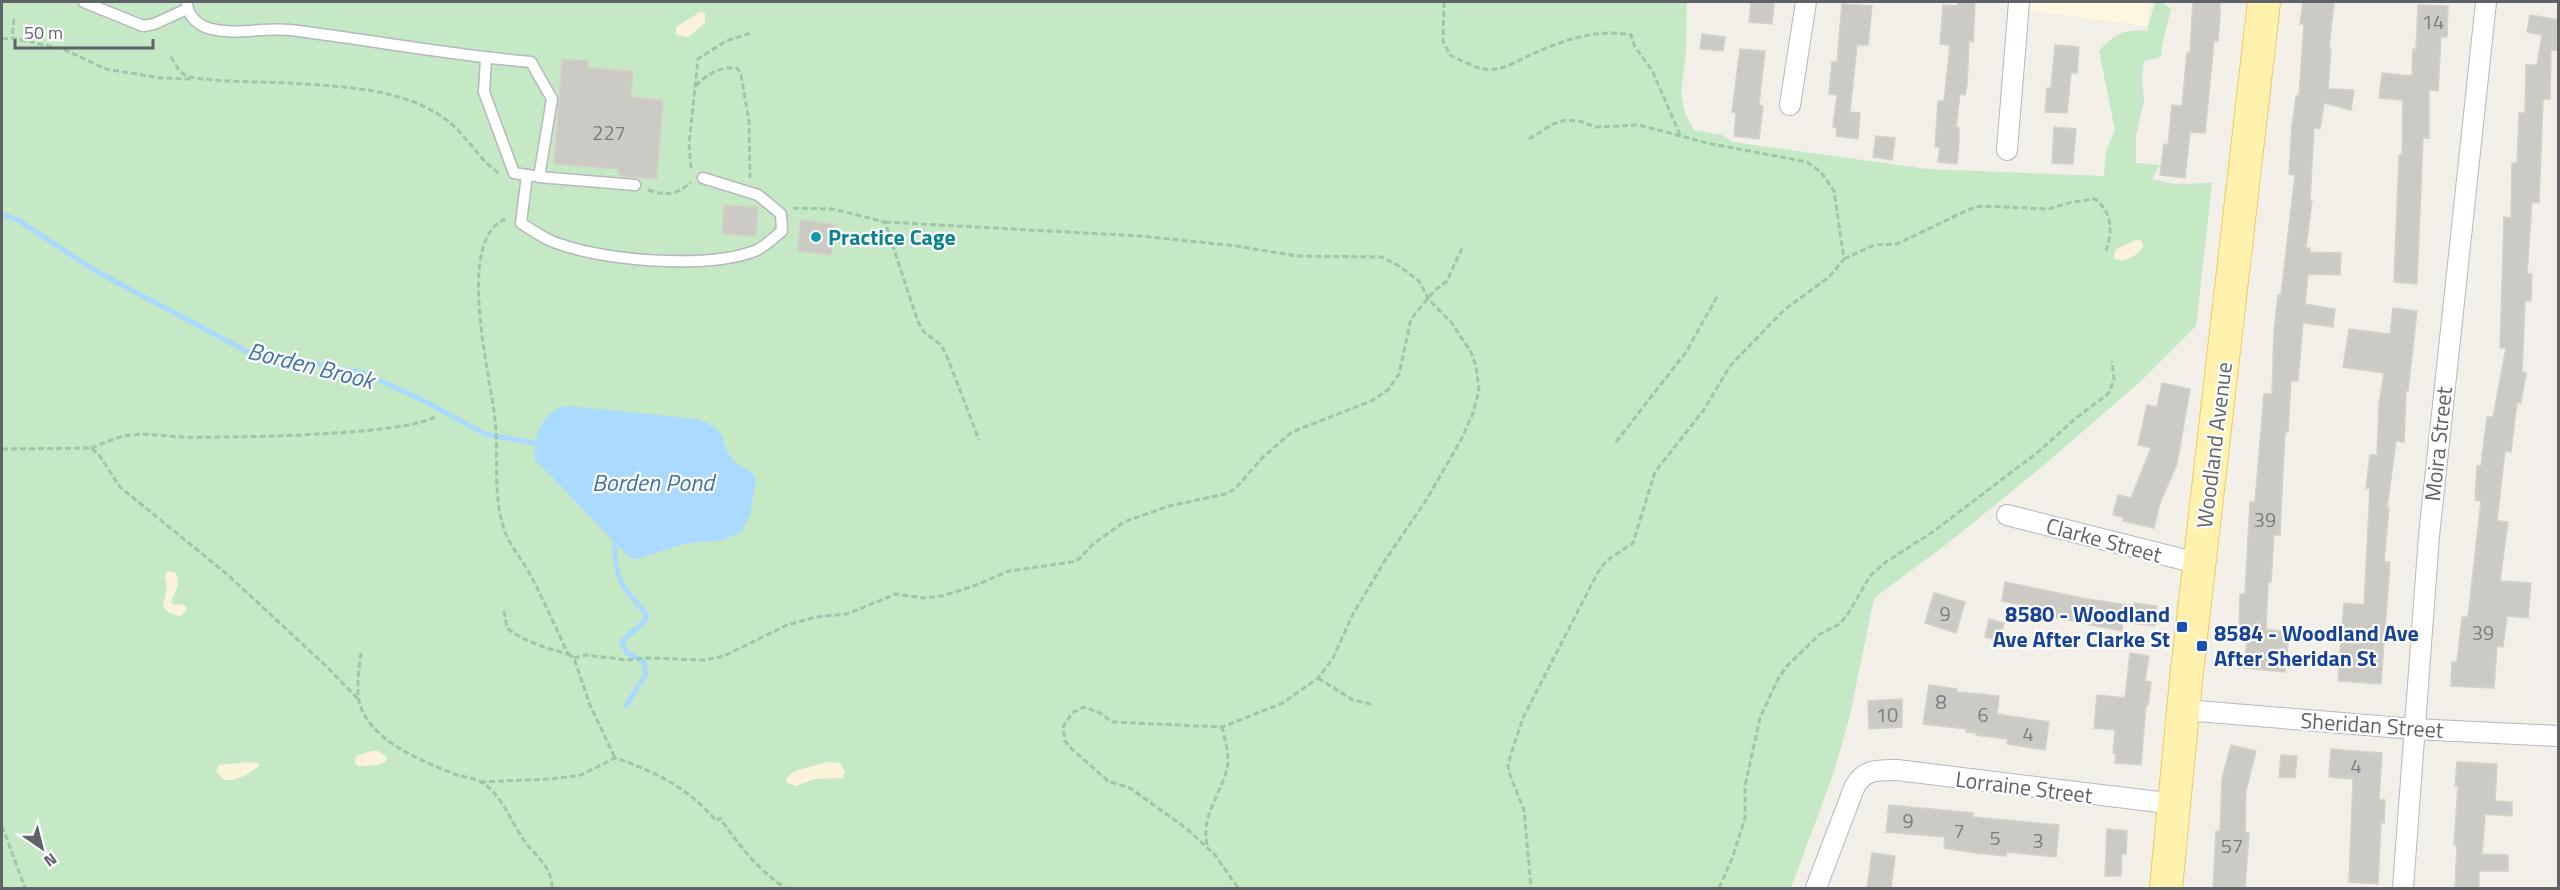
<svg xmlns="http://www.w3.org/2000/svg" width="2560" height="890" font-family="'Titillium Web',sans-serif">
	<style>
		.commercial { fill: #fef7e0 }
		.green { fill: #c5e8c5 }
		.sand { fill: #fbf3d9 }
		.water { fill: #aadaff }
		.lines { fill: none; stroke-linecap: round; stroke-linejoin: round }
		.stream { stroke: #aadaff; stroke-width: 5 }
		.building { fill: #cccac5; stroke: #d6d1c6; stroke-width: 1.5 }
		.lane-casing { stroke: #b5b8bc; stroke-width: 13 }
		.street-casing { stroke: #b5b8bc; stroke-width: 22 }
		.primary-casing { stroke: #f2c960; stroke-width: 34 }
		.path { stroke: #9cc7a9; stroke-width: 3; stroke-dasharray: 6 3; stroke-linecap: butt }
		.lane { stroke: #fff; stroke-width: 10 }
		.street { stroke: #fff; stroke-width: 20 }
		.primary { stroke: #fff2af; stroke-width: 32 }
		.culture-dot { fill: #0f9aa8; stroke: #fff; stroke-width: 2 }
		.transit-dot { fill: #1a4fb4; stroke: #fff; stroke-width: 2 }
		.labels { text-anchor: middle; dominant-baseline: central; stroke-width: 4.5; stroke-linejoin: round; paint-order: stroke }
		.number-label { font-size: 20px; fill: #7a7d7f }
		.culture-label { font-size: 22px; font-weight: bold; fill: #0d838f; stroke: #fff; text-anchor: start }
		.street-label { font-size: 22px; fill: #5f6368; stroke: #fff }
		.transit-label { font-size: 22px; font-weight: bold; fill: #164399; stroke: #fff; text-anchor: end }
		.water-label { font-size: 24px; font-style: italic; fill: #4174aa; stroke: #fff }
	</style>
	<rect width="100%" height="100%" fill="#f1efe8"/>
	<!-- commercial -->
	<polygon class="commercial" points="2026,2 2150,2 2147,26 2025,10"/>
	<!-- green -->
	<path class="green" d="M2 2H1687L1686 51 1681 94 1685 113 1694 130 1722 135 1733 142 1927 169 2104 176 2106 151 2115 130 2099 51C2115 34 2123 29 2147 31L2155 2H2162L2171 9 2162 45 2161 57 2144 61 2142 76 2144 101 2136 135V163L2160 165 2152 179 2174 184 2212 183 2196 326 2142 380 2043 466 1952 540 1874 598 1850 715 1834 772 1791 888H2Z"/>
	<!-- sand -->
	<g class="sand">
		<polygon points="700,12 705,13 705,23 688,37 676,35 676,27"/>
		<path d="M2138 239 2142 242 2143 246C2138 256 2123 264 2113 258L2116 249Z"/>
		<path d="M168 571 176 573C182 587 174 591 171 603L175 605 182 604 187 608 186 611 180 616 169 613 163 606 167 587 165 576Z"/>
		<polygon points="372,751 378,751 387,757 386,761 378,765 358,766 355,763 356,756"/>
		<path d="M247 762 258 763 259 766C248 774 239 781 224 780L216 771 220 765Z"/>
		<polygon points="827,762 840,763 845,772 843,778 814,779 796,786 787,783 786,778 795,771"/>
	</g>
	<!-- water -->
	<path class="water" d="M568 406 698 419 713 426 723 436 724 445 733 461 751 472 756 479 750 515 741 532 723 540 683 544 637 559 630 558 535 460C533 437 543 409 568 406Z"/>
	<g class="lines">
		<!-- stream -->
		<g class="stream">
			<polyline points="2,214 18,220 94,270 246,351 364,373 424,401 485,434 535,443"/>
			<path d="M615 543C615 562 616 578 629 594 636 603 642 607 647 617 640 631 630 629 622 643L627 653 644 662 646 674 626 706"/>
		</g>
	</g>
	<!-- building -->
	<g class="building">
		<polygon points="1751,2 1774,2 1772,24 1749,22"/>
		<polygon points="1958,2 1975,2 1973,42 1969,41 1967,85 1965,95 1960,94 1956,127 1959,128 1959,141 1957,164 1938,162 1940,147 1935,147 1938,101 1944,101 1950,45 1940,44 1943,5 1957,6"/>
		<polygon points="2193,2 2220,2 2220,17 2218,41 2214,41 2205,133 2190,132 2185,178 2160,175 2164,144 2168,145 2172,105 2182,106 2187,53 2190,53"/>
		<polygon points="2303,2 2334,2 2329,49 2331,49 2328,89 2354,90 2351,110 2324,103 2320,129 2314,128 2310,200 2312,200 2306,248 2310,248 2310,252 2341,253 2340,275 2308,274 2305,304 2335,309 2333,327 2303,323 2298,381 2291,381 2288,432 2285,432 2280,535 2274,535 2271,582 2268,582 2266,629 2289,632 2285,672 2244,668 2248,629 2239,629 2240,594 2245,594 2250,502 2255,502 2264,394 2272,394 2274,331 2278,295 2281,295 2295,175 2289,174 2292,125 2296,96 2299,96 2304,24 2300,24"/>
		<polygon points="1842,4 1872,6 1868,45 1857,45 1850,112 1860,113 1858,139 1836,136 1837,128 1833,127 1837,95 1829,94 1832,62 1837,62"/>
		<polygon points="2418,5 2448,6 2447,37 2441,37 2438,91 2429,90 2429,138 2423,138 2417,284 2394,282 2399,155 2402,155 2403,100 2379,98 2382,73 2412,76 2413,49 2416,49"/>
		<polygon points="2530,15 2559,20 2559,51 2551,50 2550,99 2543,99 2539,203 2532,202 2527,274 2532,274 2531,301 2525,301 2522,372 2526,373 2521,403 2517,402 2511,452 2505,451 2497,521 2508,522 2500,581 2531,583 2528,618 2507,616 2503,647 2497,646 2494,688 2451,686 2452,662 2457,662 2462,617 2468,617 2481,501 2475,500 2477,466 2481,466 2487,417 2493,417 2506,348 2500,348 2504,217 2511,218 2512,163 2517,163 2519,113 2525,113 2526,65 2537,65 2542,35 2527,32"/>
		<polygon points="1702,34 1725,37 1723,51 1700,49"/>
		<polygon points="2055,45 2079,47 2077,73 2071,73 2067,113 2045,112 2047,88 2051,88"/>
		<polygon points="1740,49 1765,51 1759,105 1763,106 1759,139 1734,136 1736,113 1732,112"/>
		<polygon points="562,59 589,61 588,68 633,71 631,97 663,100 657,179 620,176 618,169 554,164"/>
		<polygon points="2054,127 2076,129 2073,164 2052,163"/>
		<polygon points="1876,136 1895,138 1892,160 1873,157"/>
		<polygon points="724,205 758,207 756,236 722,234"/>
		<polygon points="800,220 835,224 831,255 798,251"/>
		<polygon points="2393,308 2417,311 2408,391 2406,391 2404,442 2396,441 2387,508 2389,508 2384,562 2390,562 2381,684 2338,681 2344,603 2364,605 2370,489 2366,488 2370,455 2377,455 2379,404 2384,373 2343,367 2349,329 2390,334"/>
		<polygon points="2162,383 2190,389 2177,464 2160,503 2154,528 2123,521 2124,518 2113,515 2118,495 2131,498 2151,448 2138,445 2147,405 2157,407"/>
		<polygon points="2005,582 2082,598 2134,606 2134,603 2157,606 2155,626 2123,622 2122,631 2043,615 2042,609 2002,601"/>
		<polygon points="1934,593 1965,602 1956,633 1925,623"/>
		<polygon points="1989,619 2004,623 2000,641 1985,637"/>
		<polygon points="2130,653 2149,656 2145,681 2151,682 2148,705 2146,705 2141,765 2115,763 2116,754 2113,753 2115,730 2094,728 2097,695 2125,698"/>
		<polygon points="1929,685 1957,689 1957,692 1999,696 1997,714 2049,722 2045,750 2007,744 2008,739 1976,735 1976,733 1966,732 1967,729 1923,724"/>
		<polygon points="1902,699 1902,727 1869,729 1868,701"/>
		<polygon points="2231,745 2256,751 2246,791 2245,832 2249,833 2245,888 2213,888 2216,831 2220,831 2222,779"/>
		<polygon points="2331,749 2382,753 2379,800 2385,800 2384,823 2381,823 2378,884 2349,882 2353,779 2329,777"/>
		<polygon points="2281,755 2297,756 2295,778 2279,777"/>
		<polygon points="2457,762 2497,764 2495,801 2512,802 2512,816 2485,814 2482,854 2508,855 2508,871 2479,871 2479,888 2455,888 2457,846 2454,845 2458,786 2455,786"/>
		<polygon points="1889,805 1973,813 1973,817 2059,825 2056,857 2007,852 2006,856 1976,853 1944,848 1945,837 1886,832"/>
		<polygon points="2107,829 2127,831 2126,854 2122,854 2121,876 2105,876"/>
		<polygon points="1872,853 1895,856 1891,888 1867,888"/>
	</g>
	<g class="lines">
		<!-- lane casing -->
		<g class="lane-casing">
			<g id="lane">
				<polyline points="84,2 143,26 154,24 187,9"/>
				<path d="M187 2C187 14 196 24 208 28 234 36 263 27 290 30 371 40 450 55 531 62L552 99 539 177 635 185"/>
				<polyline points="486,58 484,92 514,173 533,176"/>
				<path d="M527 175 521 223C530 229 539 235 549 240 597 261 702 269 752 252 763 249 773 238 782 231L781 214 758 195 703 178"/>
			</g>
		</g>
		<!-- street casing -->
		<g class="street-casing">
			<g id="street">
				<polyline points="1790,105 1806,2"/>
				<polyline points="2007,150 2019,2"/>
				<polyline points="2007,515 2185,560 2199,567"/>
				<polyline points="2185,710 2414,729 2558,736"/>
				<path d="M1816 888 1854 788C1863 769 1878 770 1897 770L2175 804"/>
				<polyline points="2403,888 2429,536 2486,2"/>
			</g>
		</g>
		<!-- primary casing -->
		<g class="primary-casing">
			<polyline id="primary" points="2166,888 2186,680 2264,2"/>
		</g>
		<!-- path -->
		<g class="path">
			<path d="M1444 2 1443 41 1450 55C1461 60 1472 67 1484 69 1500 72 1515 62 1528 56 1561 41 1596 28 1631 35L1635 47 1652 70 1681 137"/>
			<polyline points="14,19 12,38 63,49 106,69 161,78 194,79"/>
			<polyline points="2,39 12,38"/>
			<path d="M171 57C175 63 178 71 185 75 197 82 270 82 289 83 343 87 403 87 448 121 467 136 479 160 499 173"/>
			<path d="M696 86C705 75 724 64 738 69L741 75 749 121 750 178"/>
			<polyline points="1529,139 1553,124 1566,120 1579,121 1596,127 1639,125 1707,143 1807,162 1821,172 1834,191 1844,259 1829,277 1784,310 1730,366 1703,411 1655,472 1633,543 1606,561 1597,574 1523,718 1511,754 1508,766 1510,775 1524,810 1531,888"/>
			<polyline points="691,168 689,144 698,59 726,41 751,33"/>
			<path d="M648 190C666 196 677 195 691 182"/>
			<polyline points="793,208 833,209 885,222 918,322 924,332 941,345 948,359 979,440"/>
			<polyline points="885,222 1140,236 1237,246 1297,256 1382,257 1399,266 1419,281 1429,300 1451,322 1471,352 1476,366 1479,390 1473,413 1462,438 1427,499 1384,562 1353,614 1333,658 1318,678 1283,703 1222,727 1112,722 1100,713 1084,707 1072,713 1063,727 1065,741 1072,749 1108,781 1130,788 1187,829 1215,855 1238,888"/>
			<path d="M1844 259 1874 245 1897 244 1970 209 1982 206 2048 209 2072 202 2095 199C2113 213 2113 233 2105 253"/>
			<polyline points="1616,442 1686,352 1718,295"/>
			<path d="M91 448C104 443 116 437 130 435 147 433 163 436 180 437 220 438 414 436 437 415"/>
			<polyline points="2,449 91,448 99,455 120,487 228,575 325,665 360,701"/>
			<path d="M504 611 507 628C524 642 547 648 568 654 556 628 544 601 531 576 523 561 511 547 505 532 492 496 499 457 495 419 491 378 453 235 508 218"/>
			<path d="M361 653C359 669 355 694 361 708 377 745 423 761 457 775 464 777 472 778 479 781 501 792 510 820 523 839 535 856 552 866 552 888"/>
			<polyline points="568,654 574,658 590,705 615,758"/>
			<polyline points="574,658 586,655 627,660 646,658 705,660 724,656 787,625 816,617 847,614 896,594 924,598 942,596 971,587 1009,571 1072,562 1079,559 1093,544 1124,522 1169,506 1225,494 1235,489 1263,457 1292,432 1371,401 1388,390 1399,374 1411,319 1434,291 1447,281 1462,248"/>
			<polyline points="1318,678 1353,700 1371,704"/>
			<path d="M480 782 551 779 581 775 615 758C653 770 690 789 716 821L720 818C739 845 756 868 785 888"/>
			<polyline points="2,826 25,888"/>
			<path d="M1207 845C1201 816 1220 795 1227 769 1230 755 1225 740 1222 727"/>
			<polyline points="1719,888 1733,856 1745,818 1745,786 1760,718 1777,681 1786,667 1820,634 1838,625 1846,617 1870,576 1886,562 1934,531 2038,452 2076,418 2108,394 2114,380 2112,361"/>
		</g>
		<!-- lane -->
		<use href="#lane" class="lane"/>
		<!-- street -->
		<use href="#street" class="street"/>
		<!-- primary -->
		<use href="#primary" class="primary"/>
	</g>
	<!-- markers -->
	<circle class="culture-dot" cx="816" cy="237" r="6"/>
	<g class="transit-dot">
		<rect x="2176" y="621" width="12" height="12" rx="3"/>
		<rect x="2196" y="640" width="12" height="12" rx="3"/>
	</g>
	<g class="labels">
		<!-- number labels -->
		<g class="number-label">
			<text x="2433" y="21">14</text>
			<text x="609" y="132">227</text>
			<text x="2265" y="519">39</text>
			<text x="1945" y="613">9</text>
			<text x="2483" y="632">39</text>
			<text x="1941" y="701">8</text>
			<text x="1887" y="714">10</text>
			<text x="1983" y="714">6</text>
			<text x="2028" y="733">4</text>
			<text x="2356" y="765">4</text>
			<text x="1908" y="820">9</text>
			<text x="1959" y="830">7</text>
			<text x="1995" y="837">5</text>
			<text x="2038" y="840">3</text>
			<text x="2232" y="845">57</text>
		</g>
		<!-- culture labels -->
		<g class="culture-label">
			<text x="828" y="237">Practice Cage</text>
		</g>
		<!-- street labels -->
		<g class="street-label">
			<text transform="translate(2438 444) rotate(-84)">Moira Street</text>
			<text transform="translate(2214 445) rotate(-83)">Woodland Avenue</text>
			<text transform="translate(2104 540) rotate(15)">Clarke Street</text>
			<text transform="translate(2372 725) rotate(4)">Sheridan Street</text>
			<text transform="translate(2024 787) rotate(7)">Lorraine Street</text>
		</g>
		<!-- transit labels -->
		<g class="transit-label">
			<text x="2170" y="614">8580 - Woodland<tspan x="2170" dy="25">Ave After Clarke St</tspan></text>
			<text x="2214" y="633" text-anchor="start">8584 - Woodland Ave<tspan x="2214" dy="25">After Sheridan St</tspan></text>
		</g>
		<!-- water labels -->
		<g class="water-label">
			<text transform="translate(311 365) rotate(14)">Borden Brook</text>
			<text x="653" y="482">Borden Pond</text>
		</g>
	</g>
	<!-- border -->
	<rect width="2560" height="890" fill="none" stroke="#5f6368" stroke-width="6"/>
	<!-- north arrow -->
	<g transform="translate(42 848) rotate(145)" stroke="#ffffff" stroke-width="4.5" paint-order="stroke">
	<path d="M0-4.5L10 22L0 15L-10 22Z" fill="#5f6368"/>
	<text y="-9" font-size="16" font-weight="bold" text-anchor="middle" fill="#5f6368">N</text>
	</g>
	<!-- scale -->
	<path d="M15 39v9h138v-9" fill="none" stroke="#5f6368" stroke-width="3"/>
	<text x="24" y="39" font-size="18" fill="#5f6368" stroke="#ffffff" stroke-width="4.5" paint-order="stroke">50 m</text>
</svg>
